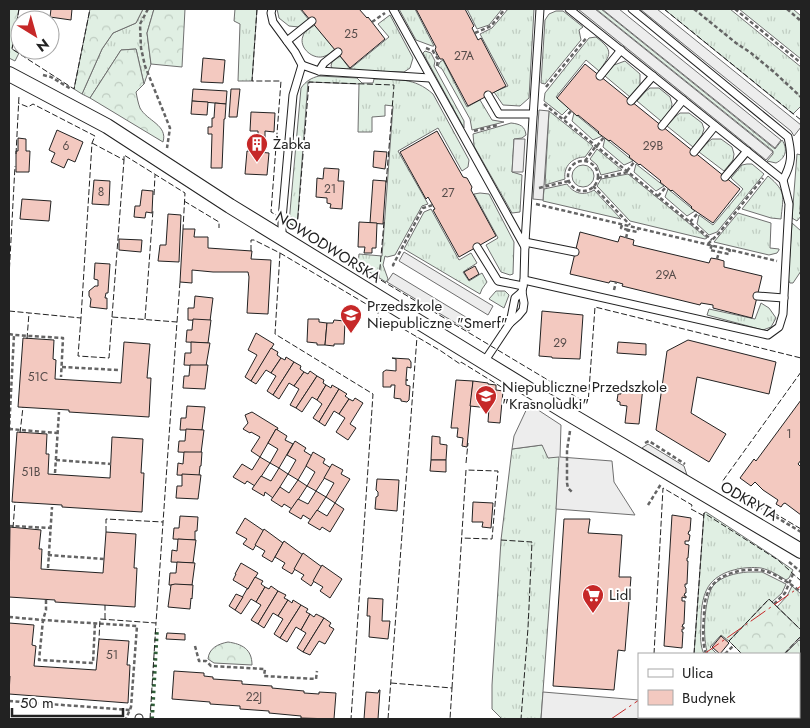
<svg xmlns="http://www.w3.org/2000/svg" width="810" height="728" font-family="Jost,sans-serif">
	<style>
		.grass { fill: url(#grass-tufts); stroke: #6f6f6f }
		.forest { fill: url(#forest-crowns); stroke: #6f6f6f }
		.parking { fill: #ededed; stroke: #6f6f6f }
		.building { fill: #f3c9c0; stroke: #222 }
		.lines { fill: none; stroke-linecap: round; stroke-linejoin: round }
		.lane-casing { stroke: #222; stroke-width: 9 }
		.street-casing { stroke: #222; stroke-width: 16 }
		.path { stroke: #646464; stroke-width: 2.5; stroke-dasharray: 4 2.5; stroke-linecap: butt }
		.lane { stroke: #fff; stroke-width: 7 }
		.street { stroke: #fff; stroke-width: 14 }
		.hedge { stroke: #2f5e38; stroke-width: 4; stroke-dasharray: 2.5 4; stroke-linecap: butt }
		.fence { stroke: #222; stroke-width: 1; stroke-dasharray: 6 2.5; stroke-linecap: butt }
		.power { stroke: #c62828; stroke-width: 1; stroke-dasharray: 18 4 2.5 4; stroke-linecap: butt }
		.labels { text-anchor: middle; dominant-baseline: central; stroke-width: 4; stroke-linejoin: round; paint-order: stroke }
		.number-label { font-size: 12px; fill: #564c4a }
		.poi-label { font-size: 15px; fill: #222; stroke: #fff; text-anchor: start }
		.street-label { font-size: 15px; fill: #222; stroke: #fff }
	</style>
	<defs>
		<pattern id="grass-tufts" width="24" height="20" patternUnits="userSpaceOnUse" patternTransform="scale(1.25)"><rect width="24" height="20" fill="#e0efe3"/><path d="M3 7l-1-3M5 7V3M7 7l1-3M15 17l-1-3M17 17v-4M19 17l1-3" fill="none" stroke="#c0cdc2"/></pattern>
		<pattern id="forest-crowns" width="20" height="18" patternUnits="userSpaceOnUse" patternTransform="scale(1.25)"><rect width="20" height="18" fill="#e0efe3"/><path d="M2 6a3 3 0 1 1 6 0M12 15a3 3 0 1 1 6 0" fill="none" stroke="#c0cdc2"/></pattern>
	</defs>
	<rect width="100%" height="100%" fill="#fff"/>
	<!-- grass -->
	<g class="grass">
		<polygon points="142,9 154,9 147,33 151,64 144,84 136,49 121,50 90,98 82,94 102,49 113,33 136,23 143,9"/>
		<polygon points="235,9 257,9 252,81 238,81 240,24 234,21"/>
		<polygon points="277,9 300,9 309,20 299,27 289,26 279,18"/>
		<polygon points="399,9 415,9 434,46 432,46 416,40"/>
		<polygon points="467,9 502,9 489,25 477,29"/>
		<polygon points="508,9 534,9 529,98 520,106 503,105 494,92 508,86 480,34 492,28"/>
		<path d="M596 9H601L775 149 782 140C788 149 786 158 776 163L767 161 773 154V151Z"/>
		<polygon points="664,9 730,9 801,67 801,106 793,114"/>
		<polygon points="739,9 793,9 801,16 801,59"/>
		<polygon points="556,11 563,11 583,27 579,30 581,40 545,84 541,83 545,20 549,14"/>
		<polygon points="390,15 413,58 410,68 404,72 333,70 331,66 332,62 340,56 350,69 389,37 378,24"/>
		<path d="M315 25 335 49C332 51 329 55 325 56 314 61 298 48 303 36 304 31 311 28 315 25Z"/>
		<path d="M596 37C614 51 611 54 599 71L586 60 556 97 569 108 562 115 544 101 545 93 589 38Z"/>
		<polygon points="425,51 431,53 435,61 434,66 464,121 464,128 423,53"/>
		<polygon points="443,60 467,107 480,100 492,120 504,122 472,130 470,119 442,69 438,66 440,62"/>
		<polygon points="625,61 640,74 640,85 630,97 605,76 614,65"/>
		<path d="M319 76 357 78 362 83H373L374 79C398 80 414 77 433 94L469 160 468 167 462 171 438 128 398 151 428 204 422 206 395 255 387 257 385 256 383 265 388 279 386 282 358 265 359 254 382 256 393 106 385 105V116L372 117V132H358L359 84 308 82 297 227 289 223 301 88C306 81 311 78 319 76Z"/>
		<polygon points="650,88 659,88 670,97 672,104 671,110 661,121 637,101 646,91"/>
		<path d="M549 111 593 146 585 157C573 157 563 166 565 179L545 185Z"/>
		<polygon points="574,113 602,136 593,140 572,121"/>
		<polygon points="680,113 689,113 702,123 704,129 702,135 693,147 667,126 676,116"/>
		<path d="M511 123C520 124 525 126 526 135L522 138 514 139 512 172 522 175 520 212 512 213 474 146 473 134Z"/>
		<polygon points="605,138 633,161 624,165 603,147"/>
		<polygon points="712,139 721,139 732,147 734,154 733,160 724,171 699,152 708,142"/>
		<polygon points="597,149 622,170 601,175 597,165 590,159"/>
		<polygon points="797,154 801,155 800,214 801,216 797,221 792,218"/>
		<polygon points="636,164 664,186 656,191 634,172"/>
		<polygon points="747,164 752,164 764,174 717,232 709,235 697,224 699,215 713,225 743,189 731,178 742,165"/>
		<circle cx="583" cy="176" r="11"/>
		<polygon points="628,174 707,238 705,239 630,221 597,186 601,179"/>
		<path d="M768 176C787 192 783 196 781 219L771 218 742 209Z"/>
		<path d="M567 184C574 194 584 196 594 190L621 219 543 201 544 189Z"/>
		<polygon points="668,189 695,211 687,216 665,197"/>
		<polygon points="480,193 489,194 514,242 513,274 510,275 501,272 486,245 498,238 474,194"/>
		<polygon points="431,209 459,260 471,253 477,263 463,272 469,281 482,273 487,282 482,289 480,294 404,249 424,212"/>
		<polygon points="738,213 771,223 770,248 779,249 779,250 777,253 769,255 714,242"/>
		<polygon points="792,223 801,231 801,271 793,283 790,283 788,280"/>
		<polygon points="496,291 505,291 509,295 504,308 489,299"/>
		<polygon points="761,303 769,308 776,318 771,327 763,330 707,315 709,309 755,319"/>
		<polygon points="542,445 560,457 541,719 502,719 492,709 492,685 501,540 512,449"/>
		<path d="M706 512 773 556 793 570 789 578 786 580C778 575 770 570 761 568 745 566 722 570 711 583 703 592 701 608 701 620 701 631 699 644 704 654H694L704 513Z"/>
		<path d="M748 572H762L786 584 782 593 772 602 769 600 729 641 721 635 710 647 717 654H708C702 640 704 599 713 586 721 576 736 573 748 572Z"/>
		<polygon points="792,586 801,594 801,630 777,607 787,596"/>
		<polygon points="799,640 801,642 801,719 791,719 790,717 799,717 799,654 785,654"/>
	</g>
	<!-- forest -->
	<g class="forest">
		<polygon points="9,9 19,9 12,49 19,53 15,61 9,58"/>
		<polygon points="90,9 143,9 136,23 113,33 102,49 82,94 74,89"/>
		<polygon points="154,9 185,9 182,67 151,64 147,33"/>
		<path d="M136 49 144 84 136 92C137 97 138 103 140 108 147 121 168 125 163 142L90 98 121 50Z"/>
		<polygon points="769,599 801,630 801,636 784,654 742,654 729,641"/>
		<path d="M228 642C242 644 252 649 252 665L214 663 208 659C209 648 218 644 228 642Z"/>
	</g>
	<!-- parking -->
	<g class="parking">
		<polygon points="578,9 595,9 773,152 766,160"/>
		<polygon points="602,9 619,9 781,140 775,148"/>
		<polygon points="640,9 657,9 801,125 801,127 794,136 791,131"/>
		<polygon points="539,110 549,111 543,200 533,199"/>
		<polygon points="514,139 525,139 523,172 512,172"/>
		<polygon points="404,252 493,306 488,315 399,261"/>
		<polygon points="393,273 474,322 469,331 387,282"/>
		<polygon points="529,404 561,425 560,457 612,461 614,482 635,515 556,509 559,457 548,458 542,445 512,449 514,436"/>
		<polygon points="648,444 684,466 687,475 642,448"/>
		<polygon points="543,692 639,700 639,717 647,717 647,719 541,719"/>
	</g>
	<!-- building -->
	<g class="building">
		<polygon points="51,9 72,9 71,20 50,17"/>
		<polygon points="301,9 359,9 367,18 368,17 385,39 350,68"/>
		<polygon points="416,9 465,9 474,26 472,28 478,40 481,38 506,86 468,106 443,59 440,59 435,50 436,47"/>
		<polygon points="203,58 225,60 223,83 201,82"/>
		<polygon points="585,64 740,189 713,223 691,208 692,207 672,190 671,191 660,182 661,181 640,164 639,165 629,157 630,156 610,140 609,141 598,133 599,132 578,115 577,116 557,98"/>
		<polygon points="193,89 227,91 226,104 192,101"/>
		<polygon points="231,89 240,89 237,117 229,117"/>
		<polygon points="192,101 208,102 207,115 191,114"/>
		<polygon points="215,103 226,104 225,119 224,119 222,168 211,168 212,134 208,134 208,127 212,127 212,118 214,118"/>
		<polygon points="251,112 275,113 274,132 265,131 265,138 258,138 258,131 250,131"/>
		<polygon points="57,130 83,142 75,162 68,159 64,168 51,162 55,153 49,150"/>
		<polygon points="437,131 463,177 467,178 472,187 471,190 496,236 459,257 433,210 435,209 428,197 426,199 400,152"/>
		<polygon points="18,138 26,139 26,151 30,151 29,172 16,172 16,151 18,151"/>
		<polygon points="247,151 269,153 267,175 245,174"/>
		<polygon points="374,151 387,152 385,169 373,167"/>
		<polygon points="324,168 339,169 338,181 344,181 342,209 330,208 331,204 327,203 327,198 316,197 317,178 323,179"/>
		<polygon points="94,180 110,181 109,205 92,204"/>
		<polygon points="373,180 386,181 383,224 370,223"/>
		<polygon points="142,190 153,191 152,213 146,212 145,218 134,217 135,206 140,206"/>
		<polygon points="22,199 51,201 49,221 20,219"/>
		<polygon points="168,214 181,215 179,262 158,261 160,245 166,245"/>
		<polygon points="359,222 377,223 376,248 372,248 372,253 364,253 365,247 358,247"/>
		<polygon points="183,229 195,229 194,237 208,237 208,248 252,251 251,259 271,260 268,314 247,313 249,277 248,272 213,272 192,270 192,283 180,282"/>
		<polygon points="580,232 618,242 620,236 634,240 633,245 709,263 711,258 717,259 724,261 724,267 762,276 752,318 713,308 713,305 701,303 700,305 622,286 623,284 616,282 610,281 609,283 570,274"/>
		<polygon points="119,239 142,240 141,252 119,250"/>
		<polygon points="95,263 110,264 108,293 106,293 105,298 107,298 107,309 90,307 91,299 89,296 89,291 95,286 98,286 98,280 94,279"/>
		<polygon points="475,266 479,274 469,280 464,272"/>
		<polygon points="195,296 213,298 210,321 188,320 188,308 194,308"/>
		<polygon points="542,311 583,315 580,359 552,358 552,357 539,356"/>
		<polygon points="193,319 211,320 208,343 186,342 187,330 192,330"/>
		<polygon points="308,319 319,319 319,322 327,323 325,345 317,345 317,343 307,342"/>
		<polygon points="334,320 345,321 344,344 334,344 334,346 325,345 327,323 333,323"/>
		<polygon points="256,333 274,344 251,381 245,377 257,355 248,350"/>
		<polygon points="23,338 54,340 53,359 56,360 55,379 121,383 124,342 150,344 147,378 151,378 149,417 69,412 69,410 18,407"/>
		<polygon points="688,340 776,362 769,394 697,377 691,413 726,434 709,462 656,430 667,351"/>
		<polygon points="191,342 210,343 206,366 184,365 185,353 191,353"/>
		<polygon points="618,342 646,344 646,355 617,353"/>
		<polygon points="271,348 278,352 277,355 281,358 271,373 266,370 256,384 251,381"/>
		<polygon points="286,357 294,362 273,395 267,391 276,376 271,373 281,358 285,360"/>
		<polygon points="392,358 409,359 411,362 411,368 407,367 406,380 408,380 406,380 406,385 410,386 409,400 407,402 401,401 401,399 394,398 395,385 391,385 391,387 383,387 383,372 386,370 396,371 396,359"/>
		<polygon points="294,362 301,366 300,369 304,372 294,386 289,383 279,399 273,395"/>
		<polygon points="190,365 208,365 205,389 183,388 184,376 189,376"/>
		<polygon points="310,371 317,376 296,408 290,405 299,389 294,386 304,372 308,374"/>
		<polygon points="317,376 324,380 323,383 326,385 317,400 312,397 302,412 296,408"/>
		<polygon points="456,380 473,381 467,447 462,446 463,438 457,437 458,428 451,428"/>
		<polygon points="473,381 488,383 488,384 496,385 496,390 503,391 500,423 488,422 489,408 470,406"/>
		<polygon points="622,384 643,387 639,424 625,423 627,406 620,405 620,402 617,401 618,394 621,394"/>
		<polygon points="326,385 331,388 332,385 339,389 319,422 313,418 322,404 317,400"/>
		<polygon points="339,389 347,394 345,396 349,399 339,414 334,411 325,426 319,422"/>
		<polygon points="355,398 363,403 350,424 356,428 348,440 336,432 345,418 339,414 349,399 353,401"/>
		<polygon points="801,400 801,460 798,464 801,467 801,515 785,503 783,504 781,507 776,504 778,500 763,490 755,482 751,486 740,478 754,459 756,461"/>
		<polygon points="187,406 205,407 202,430 180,430 181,418 186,418"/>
		<polygon points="252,412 278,428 277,430 276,429 260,457 251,451 260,437 251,432 250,433 243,429 248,423 245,415"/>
		<polygon points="186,429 204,430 201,453 178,452 179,441 185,441"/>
		<polygon points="276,429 287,436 285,440 293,444 279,468 270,463 278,449 268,443"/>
		<polygon points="17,432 47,434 46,454 49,454 48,474 110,478 112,437 143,439 141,473 144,473 142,512 62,507 62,505 46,504 12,502"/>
		<polygon points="432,436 440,437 440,444 447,445 446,460 431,460"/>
		<polygon points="295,441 306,448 304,451 312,456 298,480 288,474 296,460 287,455"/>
		<polygon points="184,452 202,452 201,466 200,466 199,476 177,475 178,463 183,464"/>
		<polygon points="313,452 325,459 323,463 331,468 316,491 307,486 315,472 306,466"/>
		<polygon points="260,457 270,463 255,486 247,481 245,484 233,477 242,464 252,470"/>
		<polygon points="431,460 446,460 446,472 430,471"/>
		<polygon points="332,464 343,470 341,474 350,479 335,503 326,497 334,483 324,478"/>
		<polygon points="279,468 288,474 273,498 265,492 264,496 252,489 261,476 271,481"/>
		<polygon points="182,474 201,475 198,499 176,498 177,486 182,486"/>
		<polygon points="377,479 399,480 397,511 375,509 376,497 378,496 378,492 376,490"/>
		<polygon points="298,480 307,486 292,509 284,504 282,507 271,500 280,487 289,493"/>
		<polygon points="316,491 326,497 311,520 303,515 301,519 289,512 298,499 308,504"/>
		<polygon points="473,502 493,503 491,528 482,527 483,522 472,522"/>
		<polygon points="335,503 344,509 330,532 322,527 320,530 308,523 317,510 327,516"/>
		<polygon points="672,515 691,518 690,531 689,531 688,534 690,535 689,541 685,541 685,544 689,545 688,558 687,558 687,561 688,561 687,584 685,584 685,587 686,588 686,593 685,593 684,596 686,596 686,598 682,597 682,601 685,601 684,624 683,624 682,627 684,627 684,629 682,629 682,632 683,632 682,648 664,646"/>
		<polygon points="180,516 198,517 197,531 195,531 195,540 173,539 174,528 179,528"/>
		<polygon points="245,518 264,531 253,550 243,544 247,539 236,533"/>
		<polygon points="564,519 590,519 588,533 622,535 619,577 631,577 625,651 618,650 614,690 553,686"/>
		<polygon points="10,527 41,530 39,549 42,549 41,569 103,573 106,532 136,534 134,568 137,568 135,607 55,602 55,600 9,597"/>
		<polygon points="264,529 283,543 272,562 262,556 265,551 255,545"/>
		<polygon points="178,539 196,540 193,563 171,562 172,550 177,551"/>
		<polygon points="284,541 303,555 292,574 282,568 285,563 275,557"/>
		<polygon points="303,553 322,567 311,586 301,579 304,575 294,569"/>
		<polygon points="177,562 195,563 192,585 169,585 170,573 176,573"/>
		<polygon points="241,563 258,573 248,589 233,580 236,574 235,574"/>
		<polygon points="322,565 342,579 330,598 320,591 323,587 313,581"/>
		<polygon points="255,577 263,581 261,584 265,587 256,602 251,599 241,614 235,610 247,589 248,589"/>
		<polygon points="175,584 193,585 192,599 191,598 190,609 168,607 171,585"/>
		<polygon points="271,586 278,591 258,624 251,620 261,605 256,602 265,587 269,589"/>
		<polygon points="278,591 286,595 284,598 288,600 278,616 273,613 264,628 258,624"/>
		<polygon points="236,594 243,597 235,610 229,606"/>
		<polygon points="368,598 383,599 382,621 390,621 388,639 369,637 370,616 367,616"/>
		<polygon points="288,600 292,603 293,600 301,605 280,638 274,634 283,619 278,616"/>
		<polygon points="301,605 308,609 306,612 310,614 301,630 296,627 287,642 280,638"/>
		<polygon points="310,614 314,617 316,614 324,618 303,652 297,648 306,633 301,630"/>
		<polygon points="324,618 331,623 329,626 334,629 325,644 319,641 310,655 303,652"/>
		<polygon points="9,623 34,625 32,645 36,646 34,666 96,670 99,639 129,641 127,665 130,665 128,703 9,694 10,676 9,676"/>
		<polygon points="167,633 185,634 185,640 166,639"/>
		<polygon points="721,636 729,643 720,654 712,647"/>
		<polygon points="174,671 204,673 204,676 213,677 213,679 242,681 242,684 272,686 272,688 304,691 304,693 319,694 319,692 336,693 334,719 301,718 301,716 269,713 269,711 240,709 240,706 210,704 210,702 172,699"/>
		<polygon points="379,690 380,690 378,719 364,719 366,692 378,693"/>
	</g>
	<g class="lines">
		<!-- lane casing -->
		<g class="lane-casing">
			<g id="lane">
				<polyline points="272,9 271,13 273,22 295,52 302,65"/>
				<polyline points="393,9 525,247"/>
				<path d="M632 9 788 137C792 155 792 163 783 180"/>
				<polyline points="287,41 312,21"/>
				<polyline points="319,71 324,63 338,52"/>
				<polyline points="600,76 621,50"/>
				<polyline points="488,95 499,114 533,114"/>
				<polyline points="631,101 653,76"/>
				<polyline points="662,126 683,100"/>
				<polyline points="694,152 715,126"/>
				<polyline points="725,177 747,151"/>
				<polyline points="282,237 282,219 293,95 302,65 319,71 430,78"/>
				<polyline points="525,242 575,252"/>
				<polyline points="477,247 498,281 523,286"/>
				<polyline points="524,280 768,335 779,327 783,314 789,204 783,180 569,9"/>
				<polyline points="757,296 784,298"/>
				<polyline points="510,323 515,298 522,292"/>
				<polyline points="484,362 510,323 518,316 523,310 524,303 522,292 524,280 525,242 540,9"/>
				<polyline points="139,719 139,718"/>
			</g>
		</g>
		<!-- street casing -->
		<g class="street-casing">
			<polyline id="street" points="9,74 107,126 230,206 484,362 564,411 801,551"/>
		</g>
		<!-- path -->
		<g class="path">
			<polyline points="148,9 140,24 141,48 145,66 170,128 167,148"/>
			<polyline points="694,9 736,43 751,53 774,72 801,97"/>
			<polyline points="735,9 801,63"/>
			<polyline points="787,9 801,21"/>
			<polyline points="372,22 385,13"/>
			<polyline points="475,33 491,26 505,9"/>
			<polyline points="426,48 433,51 435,55"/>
			<polyline points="437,66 438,59 435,55 437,54"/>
			<polyline points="43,75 51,77 71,89"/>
			<polyline points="546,87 587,37"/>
			<polyline points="544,104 712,240"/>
			<polyline points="564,119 571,111"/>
			<polyline points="474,131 498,125"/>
			<polyline points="597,146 604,137"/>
			<polyline points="585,161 596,146"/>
			<circle cx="583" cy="176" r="15"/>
			<polyline points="627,171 635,161"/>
			<polyline points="598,178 628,172"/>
			<polyline points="593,186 630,225"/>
			<polyline points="539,188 569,181"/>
			<polyline points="658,196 666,187"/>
			<polyline points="536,204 777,261"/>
			<polyline points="690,222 698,213"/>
			<polyline points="622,225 621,228 628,230"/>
			<polyline points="626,238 628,230 637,232 638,229"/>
			<polyline points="708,244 719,233 763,178"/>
			<polyline points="712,245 710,250 719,252"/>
			<polyline points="717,259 719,252 729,254 730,249"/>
			<polyline points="394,266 393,265 423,208 433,205"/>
			<polyline points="614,290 616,282"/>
			<polyline points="9,334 14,335"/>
			<polyline points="62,367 118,370"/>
			<polyline points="9,429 57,433"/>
			<polyline points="9,431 14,335 63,338 61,377"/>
			<polyline points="570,431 567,450 567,483 568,488 573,493"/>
			<polyline points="645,443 649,441 685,464"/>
			<polyline points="56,460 111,464"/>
			<polyline points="55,473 59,412"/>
			<polyline points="747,501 756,505 801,532"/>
			<polyline points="648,505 661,484"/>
			<polyline points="9,526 51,528"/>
			<polyline points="48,555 104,559"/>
			<polyline points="789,562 801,572"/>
			<polyline points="48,568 52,507"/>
			<polyline points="46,600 46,610 43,620 39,660 93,663 95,623"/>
			<polyline points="774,604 785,593 793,574"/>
			<polyline points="9,617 43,620 137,626 131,707 126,719"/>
			<polyline points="800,638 801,639"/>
			<polyline points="195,646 199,661 206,661 211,666 265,669 264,676 316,679 317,671"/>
			<path d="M706 654C702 642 703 630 704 616 704 606 705 595 711 587 721 572 748 567 764 571 775 573 792 585 801 592"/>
			<polyline points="725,654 733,646"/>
			<polyline points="9,701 130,710"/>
			<polyline points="711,717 713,719"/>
			<polyline points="755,719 756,717"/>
		</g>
		<!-- lane -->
		<use href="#lane" class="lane"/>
		<!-- street -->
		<use href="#street" class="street"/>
		<!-- hedge -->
		<polyline class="hedge" points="152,719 157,628"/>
		<!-- fence -->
		<g class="fence">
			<polyline points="19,9 12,49 74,89 90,9"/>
			<polyline points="257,9 252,81 281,81 271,212 297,228 309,82 394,85 386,185"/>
			<polyline points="664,9 801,120"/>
			<polyline points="92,143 124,160 124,155 185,193 183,229"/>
			<polyline points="16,154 19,96"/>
			<polyline points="154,195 155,175"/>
			<polyline points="801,195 800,214 801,215"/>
			<polyline points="184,201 219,222 219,228"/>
			<polyline points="384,222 379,279 588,404 595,307 801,358"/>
			<polyline points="251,251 251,240 254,240 280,253 275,334 373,394 351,719"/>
			<polyline points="280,253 378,311 378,323 395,324 441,351 460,364 461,362 503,388 503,391"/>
			<polyline points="9,277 15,166"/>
			<polyline points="9,311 81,318 92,143 95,136 33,104 28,107 18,103"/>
			<polyline points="112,317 124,160"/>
			<polyline points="81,318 78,356 109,358 112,317 177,322 156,623 100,619 99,639"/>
			<polyline points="145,319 153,210"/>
			<polyline points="177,322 180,282"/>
			<polyline points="27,339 29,313"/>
			<polyline points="801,372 722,482 801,529"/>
			<polyline points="20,433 23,407"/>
			<polyline points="466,463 468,443"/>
			<polyline points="13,528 15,502"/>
			<polyline points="106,532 106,519 163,522"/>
			<polyline points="501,540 532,542 528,628 521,719"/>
			<polyline points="105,619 105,605"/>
			<polyline points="654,654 663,488 692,505 691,509 704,516"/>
			<polyline points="694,654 704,513 778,560 801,581"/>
			<polyline points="742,654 729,641 769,599 801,630"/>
			<polyline points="784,654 801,636"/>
			<polyline points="391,683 452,688 450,719"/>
			<polyline points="452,688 466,470 498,471 492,539 461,538"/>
			<polyline points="150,719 156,623"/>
			<polyline points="388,719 417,337"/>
			<polyline points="651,719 651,717"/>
			<polyline points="690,719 690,717"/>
		</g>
		<!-- power -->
		<g class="power">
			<polyline points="704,654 801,586"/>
			<polyline points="611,719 639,700"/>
		</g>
	</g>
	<!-- icons -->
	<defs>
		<g id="building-pin" transform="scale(1.125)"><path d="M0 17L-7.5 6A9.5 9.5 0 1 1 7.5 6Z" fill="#c62828" stroke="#fff"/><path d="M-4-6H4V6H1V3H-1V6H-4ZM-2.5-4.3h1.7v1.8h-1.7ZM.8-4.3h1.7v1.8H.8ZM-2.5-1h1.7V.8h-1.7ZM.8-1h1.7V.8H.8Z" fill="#fff"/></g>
		<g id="school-pin" transform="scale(1.125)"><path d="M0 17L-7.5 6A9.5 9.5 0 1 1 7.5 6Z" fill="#c62828" stroke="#fff"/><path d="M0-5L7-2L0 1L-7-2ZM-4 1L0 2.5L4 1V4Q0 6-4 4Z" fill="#fff"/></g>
		<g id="supermarket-pin" transform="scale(1.125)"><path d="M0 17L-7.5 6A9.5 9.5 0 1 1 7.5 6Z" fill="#c62828" stroke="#fff"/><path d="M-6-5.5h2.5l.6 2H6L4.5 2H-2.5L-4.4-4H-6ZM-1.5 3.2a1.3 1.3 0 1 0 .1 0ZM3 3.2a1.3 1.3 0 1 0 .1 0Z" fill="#fff"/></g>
	</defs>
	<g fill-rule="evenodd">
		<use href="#building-pin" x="257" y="144"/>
		<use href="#school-pin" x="351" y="315"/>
		<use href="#school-pin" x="486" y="396"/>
		<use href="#supermarket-pin" x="593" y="595"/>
	</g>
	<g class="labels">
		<!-- number labels -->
		<g class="number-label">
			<text x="351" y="34">25</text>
			<text x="464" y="56">27A</text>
			<text x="66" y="146">6</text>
			<text x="653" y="146">29B</text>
			<text x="330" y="189">21</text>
			<text x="101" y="192">8</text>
			<text x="448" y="193">27</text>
			<text x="666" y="275">29A</text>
			<text x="560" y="343">29</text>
			<text x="38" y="377">51C</text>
			<text x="789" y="434">1</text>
			<text x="31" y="472">51B</text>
			<text x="112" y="655">51</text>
			<text x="254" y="697">22J</text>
		</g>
		<!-- poi labels -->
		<g class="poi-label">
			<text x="273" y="144">Żabka</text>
			<text x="367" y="306">Przedszkole<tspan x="367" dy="17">Niepubliczne "Smerf"</tspan></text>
			<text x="502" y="387">Niepubliczne Przedszkole<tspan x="502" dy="17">"Krasnoludki"</tspan></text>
			<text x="609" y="595">Lidl</text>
		</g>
		<!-- street labels -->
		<g class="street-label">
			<text transform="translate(328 247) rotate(32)">NOWODWORSKA</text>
			<text transform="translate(749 501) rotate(30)">ODKRYTA</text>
		</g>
	</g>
	<!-- border -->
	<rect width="810" height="728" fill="none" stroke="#222222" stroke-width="20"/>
	<!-- legend -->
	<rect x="638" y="653" width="162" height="65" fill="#ffffff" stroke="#a7a7a7"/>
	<rect x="648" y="669" width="25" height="8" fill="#ffffff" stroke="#a7a7a7"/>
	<text x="682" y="678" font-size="15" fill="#222222">Ulica</text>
	<rect x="648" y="690" width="25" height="15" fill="#f3c9c0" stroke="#a7a7a7"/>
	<text x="682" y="703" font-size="15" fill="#222222">Budynek</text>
	<!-- north arrow -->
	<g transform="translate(35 35) rotate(143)"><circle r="24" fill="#ffffff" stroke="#a7a7a7"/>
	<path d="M0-4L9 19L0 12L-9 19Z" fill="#c62828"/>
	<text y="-8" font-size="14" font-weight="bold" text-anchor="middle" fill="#222222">N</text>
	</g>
	<!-- scale -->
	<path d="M12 708v8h111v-8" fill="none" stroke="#222222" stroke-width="2.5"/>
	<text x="20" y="708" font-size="15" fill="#222222" stroke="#ffffff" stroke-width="4" paint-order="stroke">50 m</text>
</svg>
